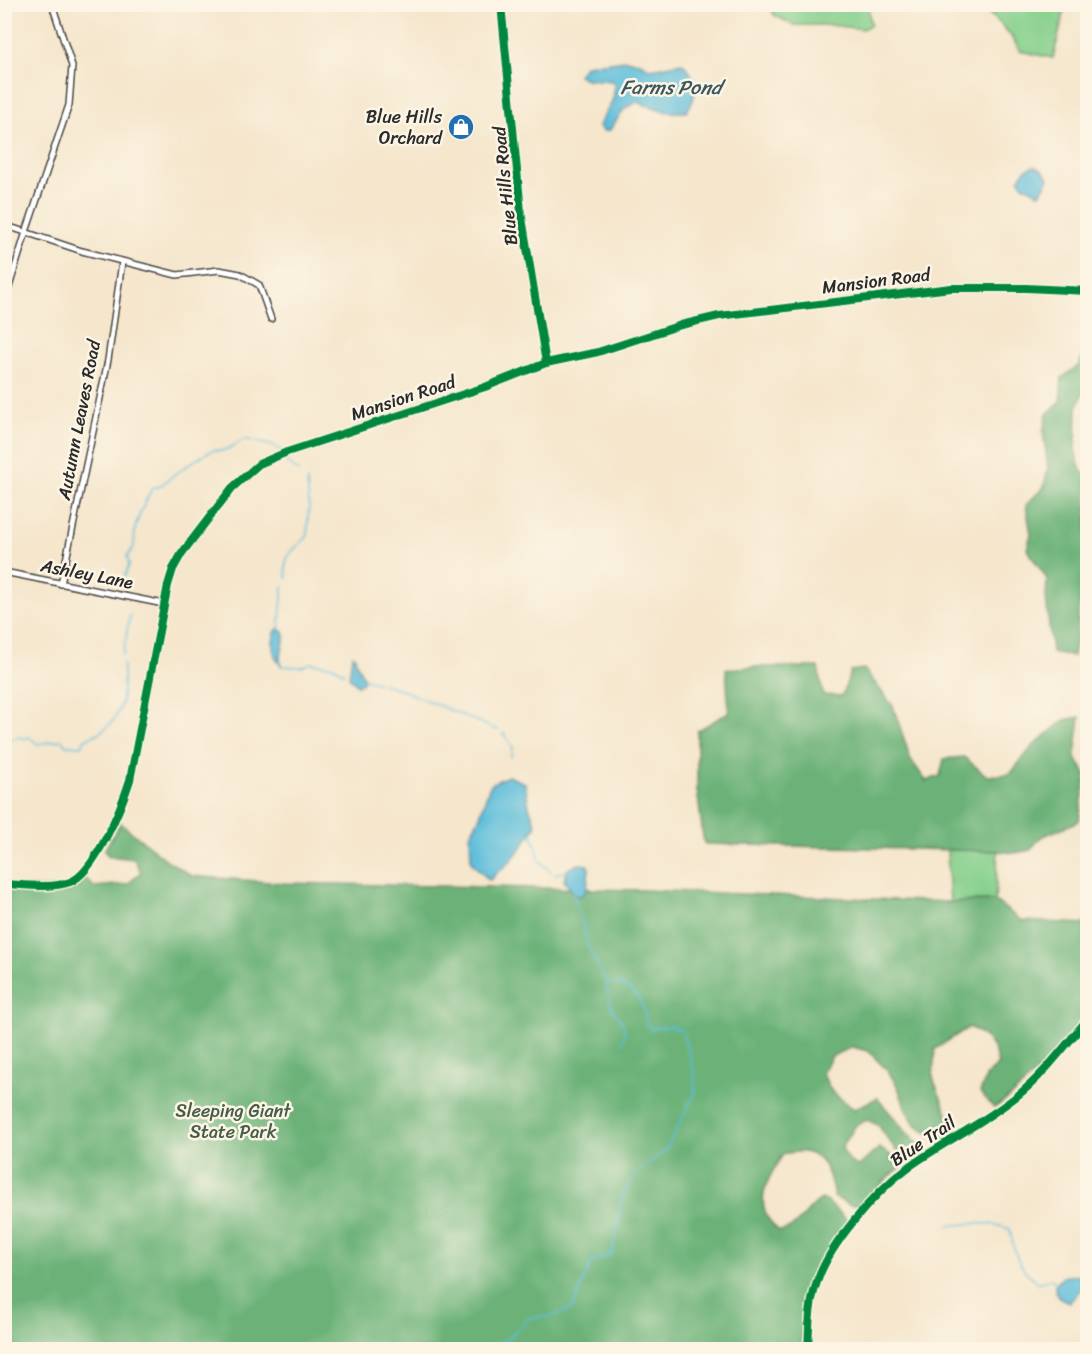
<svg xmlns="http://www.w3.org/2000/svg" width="1092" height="1354" font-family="Sriracha,sans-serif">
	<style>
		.green { fill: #86d08c; stroke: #587e5c; stroke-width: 1.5 }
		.forest { fill: #6cb278; stroke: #4c6e52; stroke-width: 1.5 }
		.water { fill: #5cbdda; stroke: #447482; stroke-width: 1.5 }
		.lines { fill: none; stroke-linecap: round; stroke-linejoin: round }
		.stream { stroke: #5cbdda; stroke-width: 1.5 }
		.minor-casing { stroke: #494743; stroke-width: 8 }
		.minor { stroke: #fff; stroke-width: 5 }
		.cycleway-casing { stroke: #fcf5e5; stroke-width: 11 }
		.cycleway { stroke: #00873e; stroke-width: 8 }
		.labels { text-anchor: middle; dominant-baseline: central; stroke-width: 5; stroke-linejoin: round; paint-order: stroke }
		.poi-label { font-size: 18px; fill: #2b2b2b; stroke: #fcf5e5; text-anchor: end }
		.street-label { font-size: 18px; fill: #2b2b2b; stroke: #fcf5e5 }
		.park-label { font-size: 18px; fill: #465d48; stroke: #fcf5e5 }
		.water-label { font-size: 20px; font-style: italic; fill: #3a5760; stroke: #fcf5e5 }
	</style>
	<rect width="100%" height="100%" fill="#fcf5e5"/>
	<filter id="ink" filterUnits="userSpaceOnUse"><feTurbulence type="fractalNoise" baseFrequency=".0167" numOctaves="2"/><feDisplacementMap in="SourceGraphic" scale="12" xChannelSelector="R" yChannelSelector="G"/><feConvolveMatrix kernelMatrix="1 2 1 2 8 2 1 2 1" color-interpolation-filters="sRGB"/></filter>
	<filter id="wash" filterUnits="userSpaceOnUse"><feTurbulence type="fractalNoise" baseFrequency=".008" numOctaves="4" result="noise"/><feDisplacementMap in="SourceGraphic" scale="24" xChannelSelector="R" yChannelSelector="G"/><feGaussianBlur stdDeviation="1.35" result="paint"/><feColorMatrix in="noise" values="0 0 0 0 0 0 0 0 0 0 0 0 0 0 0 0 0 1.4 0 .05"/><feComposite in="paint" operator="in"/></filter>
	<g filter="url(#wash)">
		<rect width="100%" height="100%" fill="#f5e6cc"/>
		<!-- green -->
		<g class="green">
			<polygon points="769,5 868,5 871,25 862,29 830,25 793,25 774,15"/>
			<path d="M976 5H1066L1053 58 1020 51C1009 30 996 17 976 5Z"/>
			<polygon points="947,850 998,851 995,901 950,902"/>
		</g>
		<!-- forest -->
		<g class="forest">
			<polygon points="1087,347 1087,385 1077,407 1076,454 1081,471 1087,475 1087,584 1079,605 1077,634 1073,656 1052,652 1046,598 1047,579 1027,549 1031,534 1026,505 1044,487 1048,468 1043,432 1047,414 1060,403 1062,378 1079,365"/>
			<polygon points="753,667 818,667 823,695 842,696 851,671 864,669 893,706 911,760 926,781 940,776 944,759 964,757 987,776 1010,774 1032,747 1064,720 1080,717 1075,757 1086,775 1079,821 1041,837 1030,850 1015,853 998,851 704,844 697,790 697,731 729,712 726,669"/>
			<path d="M120 823 168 861 192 876 282 883 643 890 950 902 995 901 1022 921 1087 924V1014C1059 1046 1031 1085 994 1108L980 1093 986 1077 998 1064C994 1044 987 1036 969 1027L935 1049 933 1078 950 1121 951 1137 940 1142 915 1124 906 1110 898 1087 888 1071 868 1051 852 1047 832 1056 822 1073 832 1092 854 1109 877 1098 909 1135 922 1146 912 1156 907 1157 898 1153 878 1125 867 1120 856 1125 842 1147C845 1157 849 1163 859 1166L879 1148 902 1162V1167C886 1177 874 1192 860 1205H850L834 1197C831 1179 826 1155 804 1152 798 1151 790 1153 784 1153 767 1178 750 1207 779 1231 801 1229 805 1208 822 1199L828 1202 846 1219V1224C810 1273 805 1289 801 1349L5 1350V887L56 888 57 892H67L81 885 78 881 85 878 94 887 128 884 141 872 134 859 109 856 104 851Z"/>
		</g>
		<!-- water -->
		<g class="water">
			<path d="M626 60 640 63 651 69 682 63C698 76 699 96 686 112H668L637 102 625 108 609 131H603L599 126C606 108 618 102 613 81L586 79 578 75 586 65Z"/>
			<polygon points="1034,166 1042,170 1049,178 1040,194 1023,185 1019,180 1025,170"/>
			<path d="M278 629 284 632 285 636 280 659 281 665C272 656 271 642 276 631Z"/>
			<polygon points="352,655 355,656 356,662 364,679 363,682 358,685 349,677"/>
			<path d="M508 776 525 783 529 807 536 825C526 841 511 865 495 874L493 878 489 880 471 862 470 835 480 816 489 788 493 783Z"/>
			<polygon points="579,864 587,865 589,868 587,888 583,895 576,896 564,881 568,869"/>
			<path d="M1075 1275 1087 1278V1287L1082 1288 1070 1302C1061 1300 1055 1294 1055 1285L1063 1277Z"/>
		</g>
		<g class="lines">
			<!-- stream -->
			<g class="stream">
				<polyline points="284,460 299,472"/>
				<path d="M125 576 129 565 127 556C138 545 133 542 135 529 138 515 146 501 152 488L161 486C164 481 208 450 215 450 217 450 218 451 219 451 226 451 239 443 244 439L274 446 280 450"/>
				<path d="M287 578C282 554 292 552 307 537L309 504 307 481"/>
				<polyline points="279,631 283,587"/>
				<polyline points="123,655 130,615"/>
				<polyline points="279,662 281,666 302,667 311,663 317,664 333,666 344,673"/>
				<polyline points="362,678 397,688 498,730"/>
				<polyline points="503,733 513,747 511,757"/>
				<path d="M4 748 7 740 21 737 24 739 29 737 38 744 62 740 66 745 82 746 85 739C124 725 124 701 123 664"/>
				<polyline points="4,752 6,756 4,761"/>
				<path d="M529 834 533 836C535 846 538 849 539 860L551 872"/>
				<polyline points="555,874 567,871"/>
				<path d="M574 895C576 910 587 928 586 942L606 983 609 1000 613 1010 624 1026 625 1034 621 1043"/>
				<path d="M948 1226C971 1223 989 1221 1010 1229 1012 1243 1017 1262 1026 1272 1031 1277 1034 1276 1036 1283L1051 1279 1056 1283"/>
				<path d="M481 1350 508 1339 529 1318 554 1316 573 1308 591 1263 612 1254 623 1196 634 1175 666 1150 695 1093 694 1071 682 1031 671 1026 651 1029 646 1025C647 1002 630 981 606 983"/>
			</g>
		</g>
	</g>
	<g filter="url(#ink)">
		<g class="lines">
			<!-- minor casing -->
			<g class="minor-casing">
				<g id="minor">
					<polyline points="501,4 521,212 546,363"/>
					<polyline points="4,225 82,251 177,275 219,270 240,274 259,285 271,319"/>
					<polyline points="4,303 26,232 69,105 72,66 52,4"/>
					<polyline points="4,572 164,604"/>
					<polyline points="61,584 108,360 122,262"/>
					<path d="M4 884C25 885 50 889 70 882 95 873 122 805 130 780L168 585 173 569 182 553 232 488 259 464 287 452 485 387 546 363 598 352 681 325 719 316 951 288H1026L1088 291"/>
					<path d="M808 1350C809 1327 809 1303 817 1282 829 1245 875 1192 906 1169 942 1143 982 1124 1017 1096 1044 1075 1065 1045 1088 1019"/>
				</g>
			</g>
			<!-- minor -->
			<use href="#minor" class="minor"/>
			<!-- cycleway casing -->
			<g class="cycleway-casing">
				<g id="cycleway">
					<polyline points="501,4 521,212 546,363"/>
					<path d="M4 884C25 885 50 889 70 882 95 873 122 805 130 780L168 585 173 569 182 553 232 488 259 464 287 452 485 387 546 363 598 352 681 325 719 316 951 288H1026L1088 291"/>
					<path d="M808 1350C809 1327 809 1303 817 1282 829 1245 875 1192 906 1169 942 1143 982 1124 1017 1096 1044 1075 1065 1045 1088 1019"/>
				</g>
			</g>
			<!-- cycleway -->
			<use href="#cycleway" class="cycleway"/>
		</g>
	</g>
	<!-- icons -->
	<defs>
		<g id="shop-disc" transform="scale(1.35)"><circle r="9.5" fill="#1f6fb2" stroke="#fcf5e5"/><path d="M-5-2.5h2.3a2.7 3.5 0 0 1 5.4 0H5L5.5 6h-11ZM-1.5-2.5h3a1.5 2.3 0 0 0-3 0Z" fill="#fff"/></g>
	</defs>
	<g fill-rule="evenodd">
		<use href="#shop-disc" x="461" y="127"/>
	</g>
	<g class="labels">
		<!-- poi labels -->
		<g class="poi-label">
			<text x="442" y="117">Blue Hills<tspan x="442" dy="21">Orchard</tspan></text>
		</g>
		<!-- street labels -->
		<g class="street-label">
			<text transform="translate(505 186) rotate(-96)">Blue Hills Road</text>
			<text transform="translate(876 281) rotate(-7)">Mansion Road</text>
			<text transform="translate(403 398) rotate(-18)">Mansion Road</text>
			<text transform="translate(79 420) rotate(-79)">Autumn Leaves Road</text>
			<text transform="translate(87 574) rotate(11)">Ashley Lane</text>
			<text transform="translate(923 1141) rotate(-34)">Blue Trail</text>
		</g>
		<!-- park labels -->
		<g class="park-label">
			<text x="233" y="1111">Sleeping Giant<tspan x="233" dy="21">State Park</tspan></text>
		</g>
		<!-- water labels -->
		<g class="water-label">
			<text x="671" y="87">Farms Pond</text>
		</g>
	</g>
	<!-- margin -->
	<rect width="1092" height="1354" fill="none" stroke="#fcf5e5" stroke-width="24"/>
</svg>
